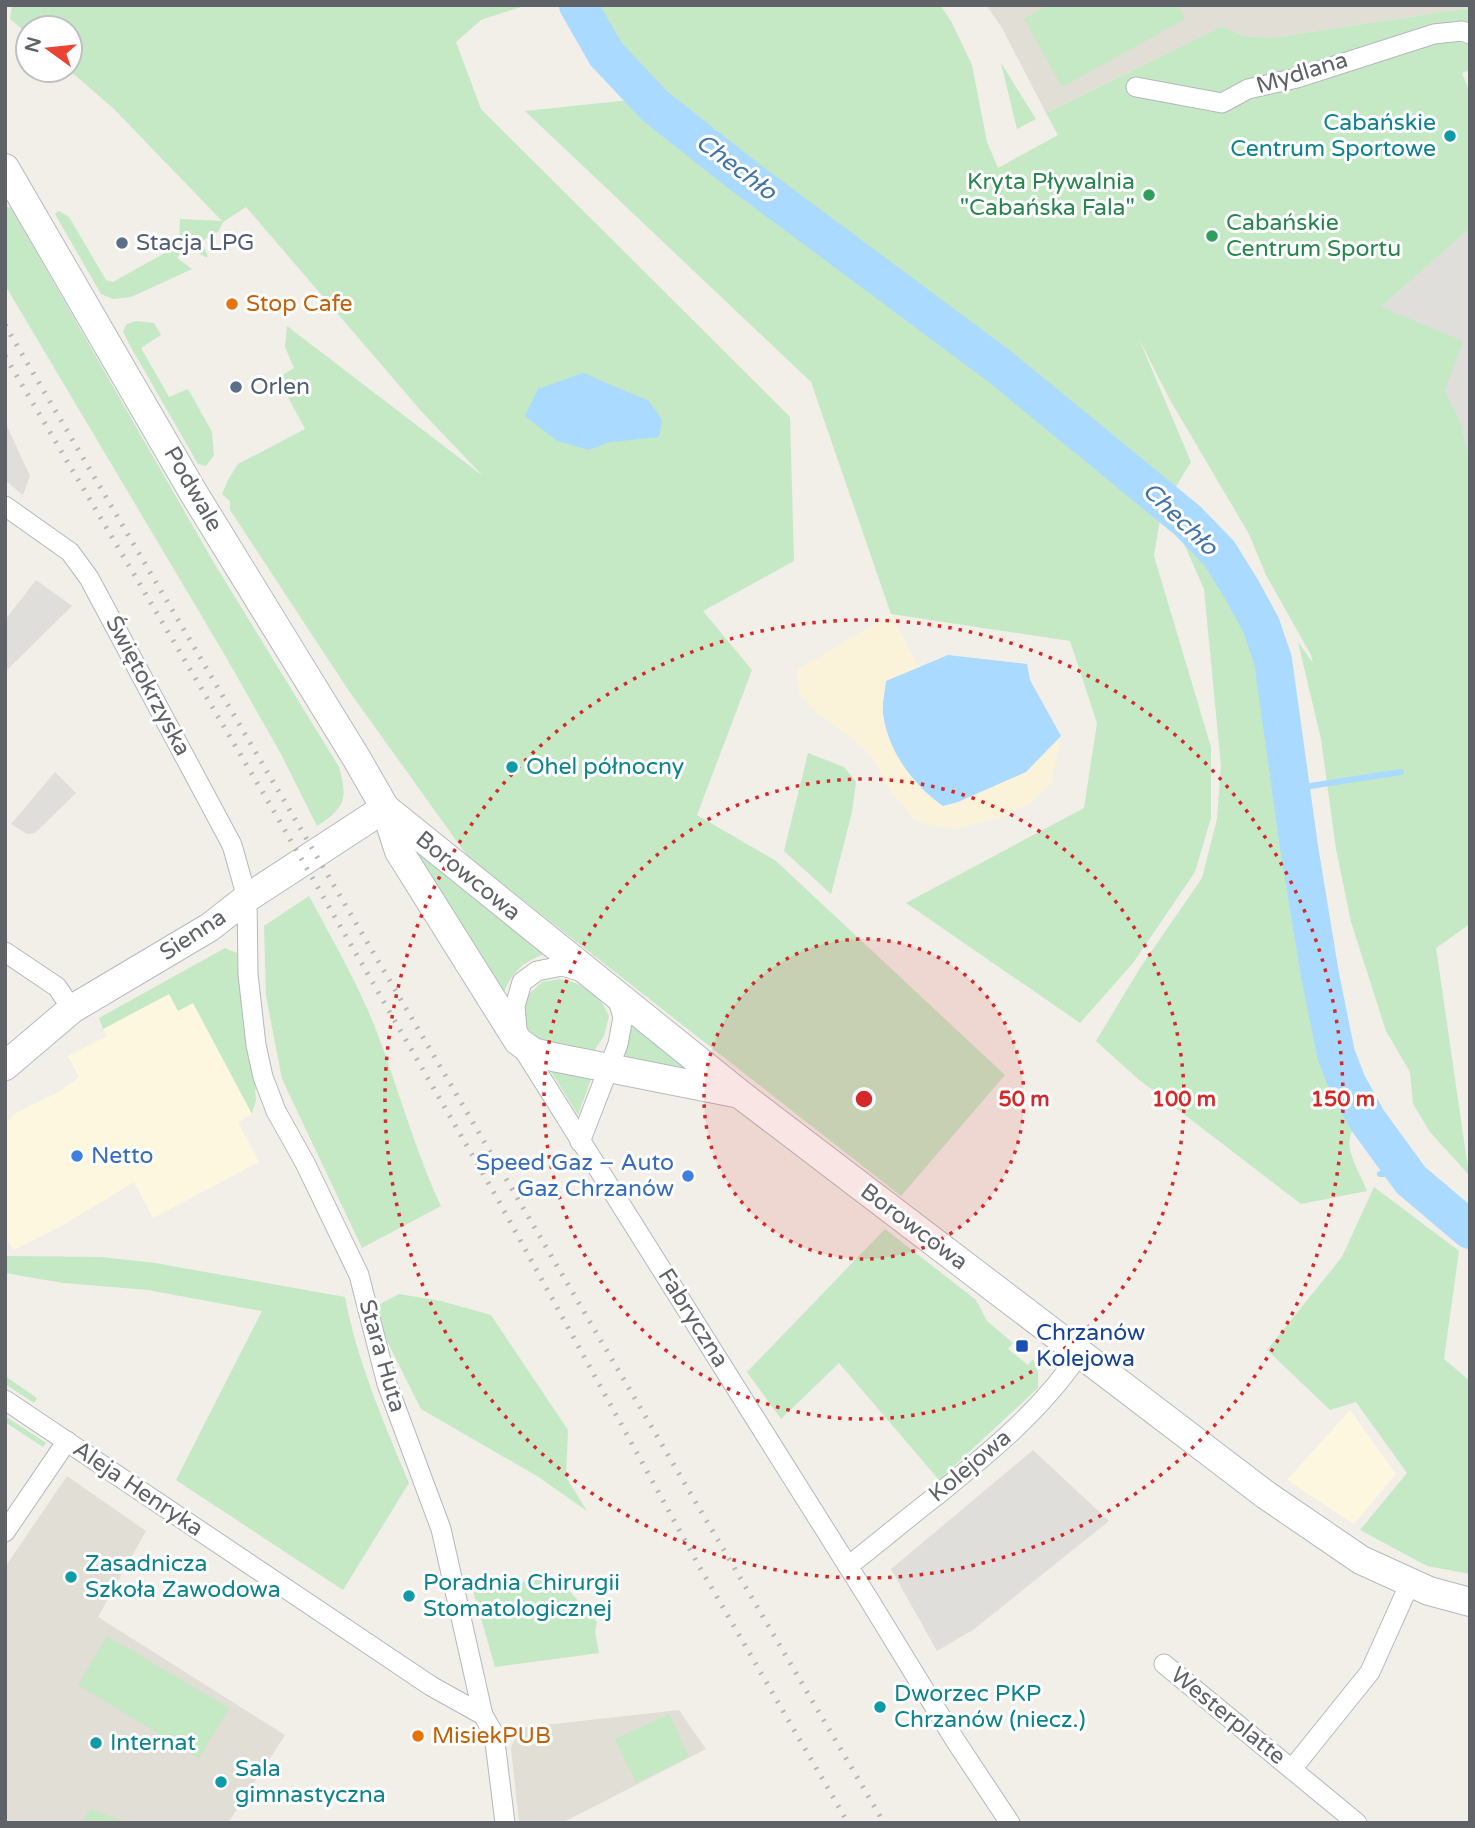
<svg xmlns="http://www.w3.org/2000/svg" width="1475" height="1828" font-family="'Varela Round',sans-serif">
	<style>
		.commercial { fill: #fef7e0 }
		.industrial { fill: #e0deda }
		.education { fill: #e1ded6 }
		.green { fill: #c5e8c5 }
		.sand { fill: #fbf3d9 }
		.water { fill: #aadaff }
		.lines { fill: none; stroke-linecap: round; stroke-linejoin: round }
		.stream { stroke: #aadaff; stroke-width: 6 }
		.river { stroke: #aadaff; stroke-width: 38 }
		.street-casing { stroke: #b5b8bc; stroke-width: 21 }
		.secondary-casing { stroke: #b6babf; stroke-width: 30 }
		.street { stroke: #fff; stroke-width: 19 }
		.secondary { stroke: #fff; stroke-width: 28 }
		.rail { stroke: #b6b7b8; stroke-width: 5; stroke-dasharray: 2 9; stroke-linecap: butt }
		.ring { fill: none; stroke: #d62828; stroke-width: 3.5; stroke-dasharray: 3.5 7 }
		.culture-dot { fill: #0f9aa8; stroke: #fff; stroke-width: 2.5 }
		.leisure-dot { fill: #2e9e5b; stroke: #fff; stroke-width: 2.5 }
		.service-dot { fill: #5c6f8a; stroke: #fff; stroke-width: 2.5 }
		.food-dot { fill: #e8710a; stroke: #fff; stroke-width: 2.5 }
		.shop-dot { fill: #3f7fe0; stroke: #fff; stroke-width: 2.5 }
		.transit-dot { fill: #1a4fb4; stroke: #fff; stroke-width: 2.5 }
		.labels { text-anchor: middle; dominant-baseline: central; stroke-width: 6; stroke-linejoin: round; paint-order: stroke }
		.street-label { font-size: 23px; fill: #5f6368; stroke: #fff }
		.culture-label { font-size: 23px; fill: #0d838f; stroke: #fff; text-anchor: start }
		.leisure-label { font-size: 23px; fill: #27864d; stroke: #fff; text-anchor: end }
		.service-label { font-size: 23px; fill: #4e5e75; stroke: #fff; text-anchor: start }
		.food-label { font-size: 23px; fill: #c56008; stroke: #fff; text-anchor: start }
		.shop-label { font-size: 23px; fill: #366cbe; stroke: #fff; text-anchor: start }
		.transit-label { font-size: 23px; fill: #164399; stroke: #fff; text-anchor: start }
		.water-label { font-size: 24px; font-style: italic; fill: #4174aa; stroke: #fff }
		.centre { fill: #d62828; stroke: #fff; stroke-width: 3.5 }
		.ring-label { font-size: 21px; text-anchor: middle; font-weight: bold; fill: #d62828; stroke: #fff; stroke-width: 6; stroke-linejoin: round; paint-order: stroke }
	</style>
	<rect width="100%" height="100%" fill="#f1efe8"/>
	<!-- commercial -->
	<g class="commercial">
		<polygon points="169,994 193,1003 252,1114 238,1122 259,1162 153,1218 134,1182 63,1225 13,1250 5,1234 5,1124 14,1114 59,1092 79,1077 68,1056 107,1036 103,1029"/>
		<polygon points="1350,1410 1396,1474 1354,1524 1287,1480"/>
	</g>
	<!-- industrial -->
	<g class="industrial">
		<polygon points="1470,228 1470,463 1461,423 1445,390 1381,307"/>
		<polygon points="5,422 30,476 23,495 5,480"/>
		<polygon points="36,580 72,606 8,669 5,667 5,620"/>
		<polygon points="55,772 76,793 35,833 27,834 11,824"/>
		<polygon points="1033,1450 1109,1521 973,1630 937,1651 891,1569"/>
	</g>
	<!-- education -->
	<g class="education">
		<polygon points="986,5 1470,5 1470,8 1271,38 1245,36 1221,27 1046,113 1002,28"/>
		<polygon points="67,1476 146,1531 98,1617 285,1735 228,1823 5,1823 5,1567"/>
		<polygon points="679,1710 706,1749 562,1823 519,1823 511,1748 518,1728"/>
	</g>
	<!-- green -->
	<g class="green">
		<polygon points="12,5 527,5 481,20 456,42 481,109 790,417 794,561 703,611 752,670 697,815 776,861 1005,1075 901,1196 468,857 349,691 230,510 230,501 222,494 228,480 238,464 305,429 278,378 294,368 285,347 287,326 483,476 422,412 246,207 223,222 218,232 202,241 208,257 205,257 191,247 187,253 182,251 177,258 192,269 131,297 113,299 101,294 55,214 59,211 69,217 106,280 113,282 179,245 180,219 222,221 114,109 69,70 70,28 28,28 28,34 10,19"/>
		<polygon points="591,5 940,5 951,21 972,65 987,142 998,168 1058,135 1046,113 1221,27 1245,36 1271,38 1470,8 1470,70 1462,73 1470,93 1470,228 1381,307 1463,341 1445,390 1461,423 1470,463 1470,924 1436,948 1469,1175 1430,1132 1413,1104 1410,1072 1386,1031 1351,922 1336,849 1321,739 1298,642 1313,663 1311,655 1266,575 1249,534 1170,400 1139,339 1191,462 1175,488 677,107 617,52"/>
		<polygon points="1048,5 1178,5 1185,19 1062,87 1024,19"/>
		<polygon points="1001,63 1036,119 1017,129"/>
		<polygon points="630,100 702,160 877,290 1162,507 1154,556 1211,747 1211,818 1195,872 1133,963 1080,1023 906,903 1084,808 1097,723 1070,641 891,614 811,382 525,111"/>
		<path d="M5 206 11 208 214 563 339 767C348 799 345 808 317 826L281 754 226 657 5 285Z"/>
		<polygon points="136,321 154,323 161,335 141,348 169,397 188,389 212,432 214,455 206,466 198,464 128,342 123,331 127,324"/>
		<path d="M1181 537 1203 550 1252 622 1273 706 1303 939 1339 1082 1361 1118C1337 1142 1356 1163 1367 1191L1301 1204 1138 1079 1096 1041 1140 968 1202 878 1217 819 1221 766 1204 589Z"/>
		<polygon points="808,753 844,767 856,782 852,812 831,894 784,851"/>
		<path d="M414 845 545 954C523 961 511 973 503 995L411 849Z"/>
		<path d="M309 896C330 935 352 974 370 1015 396 1078 412 1144 441 1206L362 1248 282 1079 266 996 264 926Z"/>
		<polygon points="225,948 237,953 244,1022 258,1088 255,1090 256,1100 252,1114 193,1003 178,1011 169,994 103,1029 99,1018"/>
		<path d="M560 979C585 984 598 992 609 1016L604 1036 594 1051 579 1054 541 1041 528 1029 523 1010 529 994 542 982Z"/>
		<polygon points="631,1018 702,1071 619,1062 627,1046"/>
		<polygon points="548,1067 592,1076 578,1115"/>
		<polygon points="1374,1187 1459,1251 1444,1359 1470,1381 1470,1574 1427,1566 1360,1530 1407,1473 1356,1402 1330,1410 1267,1350 1342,1257"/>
		<polygon points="885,1229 976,1300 987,1321 1013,1343 1008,1349 1028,1365 1033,1359 1038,1373 1038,1388 939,1480 839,1363 781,1419 747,1372"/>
		<path d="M5 1256 102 1257 155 1263 345 1297C357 1361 384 1423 409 1483L343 1590 176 1480 262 1311 148 1290 63 1283 5 1273Z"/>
		<polygon points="399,1294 441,1301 491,1315 568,1430 566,1477 587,1511 537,1476 421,1409 385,1337 378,1305"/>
		<polygon points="5,1376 37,1398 34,1403 5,1384"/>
		<polygon points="5,1416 46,1443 43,1447 5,1422"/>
		<polygon points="558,1578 597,1622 595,1632 599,1653 495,1667 472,1587"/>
		<polygon points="107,1636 229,1708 199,1758 78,1685"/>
		<polygon points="669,1714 689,1757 636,1783 615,1739"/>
		<polygon points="90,1809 128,1823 82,1823"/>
	</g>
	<!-- sand -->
	<polygon class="sand" points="891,614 919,668 886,681 1026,772 1061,736 1051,784 1029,804 1000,817 956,829 917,822 889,789 873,758 857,742 818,714 799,694 797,670"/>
	<!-- water -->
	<g class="water">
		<polygon points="583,373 649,401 662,420 659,437 610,442 589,450 557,441 525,416 538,389"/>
		<path d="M948 655 1027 664 1030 680 1061 736 1026 772 958 802 943 806C913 785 888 751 883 714 882 704 885 691 886 681Z"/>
	</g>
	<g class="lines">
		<!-- stream -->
		<g class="stream">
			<polyline points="1291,789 1401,772"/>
			<polyline points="1362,1139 1376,1133"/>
			<polyline points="1380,1174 1406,1173"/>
		</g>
		<!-- river -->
		<polyline class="river" points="578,5 606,54 655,106 741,174 999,366 1188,521 1219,553 1242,590 1261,625 1273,660 1299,847 1320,975 1336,1054 1347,1083 1368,1121 1411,1180 1470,1230"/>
		<!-- street casing -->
		<g class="street-casing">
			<g id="street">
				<polyline points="1136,87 1222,103 1248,89 1297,78 1434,34 1462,31 1470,34"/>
				<polyline points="5,506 70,552 89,578 232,845 247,898 248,974 256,1045 263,1077 276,1111 305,1163 359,1275 387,1384 441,1529 483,1715 494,1734 505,1823"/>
				<polyline points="5,952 57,987 72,1009"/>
				<polyline points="583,972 562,966 537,971 522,982 515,1006 518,1041 868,1598 955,1740 1010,1823"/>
				<polyline points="580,1142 618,1044 623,1017 616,994"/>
				<polyline points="5,1400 431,1686 483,1715"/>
				<polyline points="5,1532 67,1441"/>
				<path d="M848 1566C878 1543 906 1519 936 1496 989 1453 1042 1410 1080 1353"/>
				<polyline points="1164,1664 1357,1823"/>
				<polyline points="1292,1769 1370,1672 1410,1583"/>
			</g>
		</g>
		<!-- secondary casing -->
		<g class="secondary-casing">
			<g id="secondary">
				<polyline points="5,168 193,492 357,759 385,808 399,851 518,1041 533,1052 553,1057 735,1093"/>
				<polyline points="385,808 741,1095 1266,1495 1361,1560 1429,1591 1470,1602"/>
				<polyline points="5,1066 72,1009 210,927 247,898 385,808"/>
			</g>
		</g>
		<!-- street -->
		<use href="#street" class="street"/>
		<!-- secondary -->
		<use href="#secondary" class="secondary"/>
		<!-- rail -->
		<g class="rail">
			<polyline points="5,325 884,1823"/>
			<polyline points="5,356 272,808 497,1198 699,1566 848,1823"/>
		</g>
	</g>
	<!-- distance rings -->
	<circle cx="864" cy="1099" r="160" fill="#d62828" fill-opacity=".12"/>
	<g class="ring">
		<circle cx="864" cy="1099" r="160"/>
		<circle cx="864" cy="1099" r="320"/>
		<circle cx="864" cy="1099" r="479"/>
	</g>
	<!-- markers -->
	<g class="culture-dot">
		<circle cx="1450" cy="136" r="7"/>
		<circle cx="512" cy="767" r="7"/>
		<circle cx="71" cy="1577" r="7"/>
		<circle cx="409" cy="1596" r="7"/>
		<circle cx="880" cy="1707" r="7"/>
		<circle cx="96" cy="1743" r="7"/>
		<circle cx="221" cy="1782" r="7"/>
	</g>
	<g class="leisure-dot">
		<circle cx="1149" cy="195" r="7"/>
		<circle cx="1212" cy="236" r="7"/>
	</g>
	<g class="service-dot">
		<circle cx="122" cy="243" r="7"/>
		<circle cx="236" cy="387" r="7"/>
	</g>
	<g class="food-dot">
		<circle cx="232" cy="304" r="7"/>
		<circle cx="418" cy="1736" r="7"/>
	</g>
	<g class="shop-dot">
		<circle cx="77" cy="1156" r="7"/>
		<circle cx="688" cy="1176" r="7"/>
	</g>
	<rect class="transit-dot" x="1015" y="1339" width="14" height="14" rx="3.5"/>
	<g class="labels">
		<!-- street labels -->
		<g class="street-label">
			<text transform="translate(1302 73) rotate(-17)">Mydlana</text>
			<text transform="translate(193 489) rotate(60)">Podwale</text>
			<text transform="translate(148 686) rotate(62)">Świętokrzyska</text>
			<text transform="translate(468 876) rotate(39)">Borowcowa</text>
			<text transform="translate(193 935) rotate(-33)">Sienna</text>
			<text transform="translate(914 1227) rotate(37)">Borowcowa</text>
			<text transform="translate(693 1318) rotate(58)">Fabryczna</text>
			<text transform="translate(382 1356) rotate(74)">Stara Huta</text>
			<text transform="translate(970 1466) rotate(-40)">Kolejowa</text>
			<text transform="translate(138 1489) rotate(34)">Aleja Henryka</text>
			<text transform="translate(1228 1716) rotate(39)">Westerplatte</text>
		</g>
		<!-- culture labels -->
		<g class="culture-label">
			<text x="1436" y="123" text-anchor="end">Cabańskie<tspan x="1436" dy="26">Centrum Sportowe</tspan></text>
			<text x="526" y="767">Ohel północny</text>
			<text x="85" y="1564">Zasadnicza<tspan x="85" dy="26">Szkoła Zawodowa</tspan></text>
			<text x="423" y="1583">Poradnia Chirurgii<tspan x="423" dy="26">Stomatologicznej</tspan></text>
			<text x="894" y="1694">Dworzec PKP<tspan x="894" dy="26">Chrzanów (niecz.)</tspan></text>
			<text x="110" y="1743">Internat</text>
			<text x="235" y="1769">Sala<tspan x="235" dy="26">gimnastyczna</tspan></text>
		</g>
		<!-- leisure labels -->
		<g class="leisure-label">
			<text x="1135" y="182">Kryta Pływalnia<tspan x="1135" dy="26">"Cabańska Fala"</tspan></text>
			<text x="1226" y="223" text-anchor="start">Cabańskie<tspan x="1226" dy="26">Centrum Sportu</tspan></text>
		</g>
		<!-- service labels -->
		<g class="service-label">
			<text x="136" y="243">Stacja LPG</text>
			<text x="250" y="387">Orlen</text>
		</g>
		<!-- food labels -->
		<g class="food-label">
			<text x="246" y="304">Stop Cafe</text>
			<text x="432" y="1736">MisiekPUB</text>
		</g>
		<!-- shop labels -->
		<g class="shop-label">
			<text x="91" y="1156">Netto</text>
			<text x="674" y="1163" text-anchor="end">Speed Gaz – Auto<tspan x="674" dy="26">Gaz Chrzanów</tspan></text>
		</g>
		<!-- transit labels -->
		<g class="transit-label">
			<text x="1036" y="1333">Chrzanów<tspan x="1036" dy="26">Kolejowa</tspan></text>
		</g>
		<!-- water labels -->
		<g class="water-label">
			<text transform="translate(736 167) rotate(37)">Chechło</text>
			<text transform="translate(1180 519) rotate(44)">Chechło</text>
		</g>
	</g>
	<circle cx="864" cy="1099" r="10" class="centre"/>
	<g class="ring-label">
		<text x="1024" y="1106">50 m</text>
		<text x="1184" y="1106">100 m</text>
		<text x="1343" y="1106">150 m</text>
	</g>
	<!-- border -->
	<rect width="1475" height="1828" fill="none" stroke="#5f6368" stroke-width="14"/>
	<!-- north arrow -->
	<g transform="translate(49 49) rotate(285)"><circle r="33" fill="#ffffff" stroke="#bfc1c3" stroke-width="2"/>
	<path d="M0-5L12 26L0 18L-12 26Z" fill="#ea4335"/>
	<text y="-10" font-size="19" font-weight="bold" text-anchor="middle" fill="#5f6368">N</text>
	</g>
</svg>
